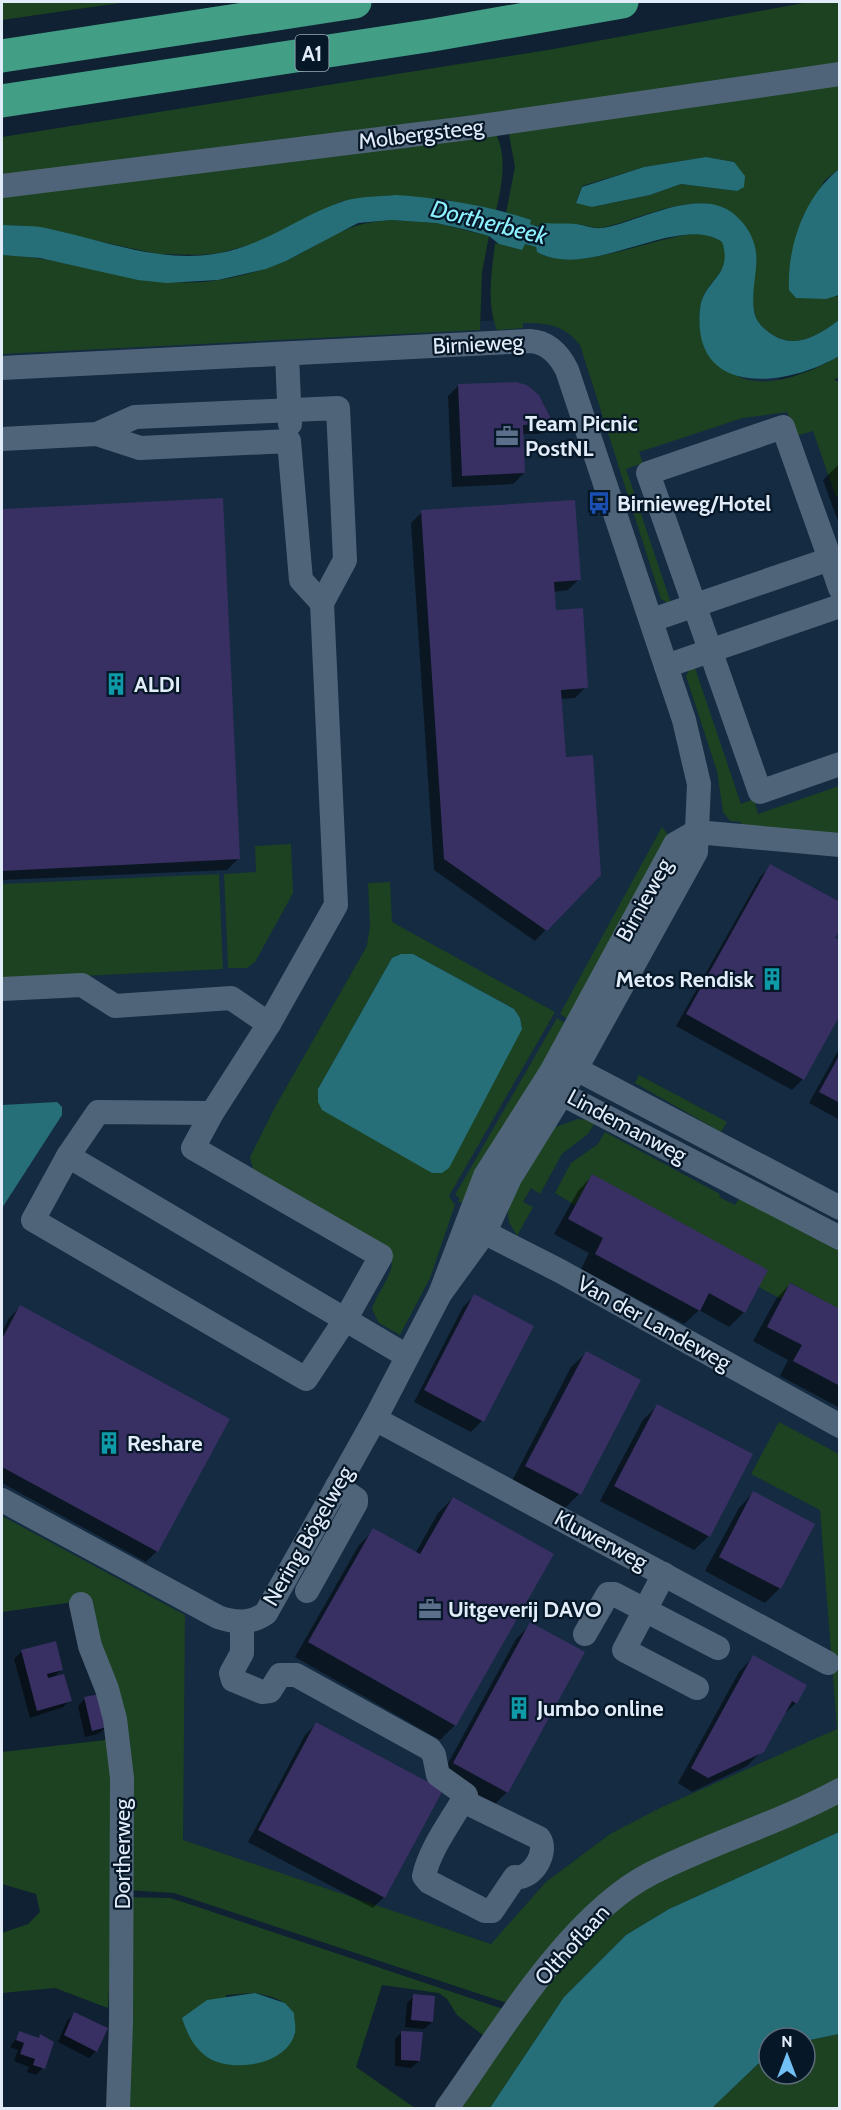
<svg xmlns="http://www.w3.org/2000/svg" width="841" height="2110" font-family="Cabin,sans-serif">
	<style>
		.built { fill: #142b41 }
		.green { fill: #1c4221; fill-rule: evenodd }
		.water { fill: #276f78 }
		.shadow { fill: #0007 }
		.building { fill: #382f63 }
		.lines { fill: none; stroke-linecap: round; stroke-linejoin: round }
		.minor { stroke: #506479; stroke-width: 24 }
		.highway { stroke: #429e85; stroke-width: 33 }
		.labels { text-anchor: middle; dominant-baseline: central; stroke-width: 4.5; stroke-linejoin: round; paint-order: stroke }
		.shield { fill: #061728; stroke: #9facba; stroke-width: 1.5 }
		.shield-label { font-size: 21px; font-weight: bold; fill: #e1ecf8 }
		.street-label { font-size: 22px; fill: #e1ecf8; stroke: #061728 }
		.poi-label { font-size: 22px; font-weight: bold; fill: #e1ecf8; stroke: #061728; text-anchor: start }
		.water-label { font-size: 24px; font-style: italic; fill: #8ef1ff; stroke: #061728 }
	</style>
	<rect width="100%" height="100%" fill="#0f2132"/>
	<!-- built -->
	<polygon class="built" points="542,318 839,394 839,1735 531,1909 491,1944 180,1840 184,1621 2,1532 2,345"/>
	<!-- green -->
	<g class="green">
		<polygon points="2,2 127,2 2,20"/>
		<polygon points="809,2 839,2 839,67 2,178 2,137 548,50"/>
		<path d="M839 80V169L825 180 802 218 836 297 839 295V320C816 337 792 352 766 330 760 325 755 319 754 311 752 299 752 286 753 275 754 267 757 259 756 252 752 237 746 223 733 214 698 187 640 220 605 227 593 230 585 224 574 224 558 223 545 229 529 224L530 220 506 213 515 167 509 135 514 129ZM706 157 734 162 737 191 681 184 650 195 592 207 576 202 582 186 644 167Z"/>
		<path d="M494 131C508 152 502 187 496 210L437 198 342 201 267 240 220 253 199 255 158 254 27 226 2 225V193Z"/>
		<path d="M391 220 436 223 489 236 482 272 480 330 2 354V255C76 257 144 292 219 280 242 276 265 270 285 261 328 242 341 223 391 220Z"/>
		<path d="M705 233 723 242C734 276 703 279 700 309 698 332 704 352 723 365 729 369 736 376 742 378 772 389 814 371 839 356V377L834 380 840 382 839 496 836 497 813 431 796 436 787 412 743 418 639 452 643 463 626 469 672 606 661 599 580 345C564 325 548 323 523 323V328L497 330C486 303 492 271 495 243L522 249 524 244 536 247 537 252C578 276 659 233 705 233Z"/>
		<polygon points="693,662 741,804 754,799 758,814 839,786 839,837 740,827 741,822 730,821 723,812 717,771 686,676"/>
		<polygon points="662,827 668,835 568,1019 560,1014"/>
		<polygon points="291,844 293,893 255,962 247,968 228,968 224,874 256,872 255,846"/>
		<polygon points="219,874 223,969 2,980 2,884"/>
		<path d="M390 882 392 922 555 1012 449 1196 455 1205 430 1278 400 1335 379 1323 372 1309C377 1291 399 1270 390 1251L253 1169 250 1157 275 1107 367 946 370 926 368 883ZM401 954H413L513 1008 520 1018 522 1029 318 1102V1089L392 958Z"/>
		<polygon points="557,1018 565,1023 465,1205 458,1201 460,1198 455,1195"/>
		<polygon points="639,1075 727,1122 721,1132 635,1083"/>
		<polygon points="578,1119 596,1121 588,1134 562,1154 540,1194 531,1188 523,1202 533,1207 517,1236 509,1222 507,1206 553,1128"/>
		<polygon points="605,1132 720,1194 719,1197 735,1205 741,1196 839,1250 839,1309 791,1283 781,1299 759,1287 592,1175 575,1205 555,1193 571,1163 598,1144"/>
		<polygon points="779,1422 839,1454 839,1786 674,1858 510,2004 174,1893 125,1890 127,1784 74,1602 2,1612 2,1516 185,1615 183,1840 491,1944 546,1882 610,1834 662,1807 837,1729 820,1510 751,1474"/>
		<polygon points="114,1739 118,1831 108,2008 55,1988 2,1993 2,1933 28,1924 40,1912 36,1894 2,1884 2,1752"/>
		<polygon points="839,1794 839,1832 669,1909 626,1935 564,1997 490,2108 452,2108 508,2028 620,1899"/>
		<path d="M126 1897 170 1898 186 1903 506 2010 484 2036 457 2015 447 1999 439 1993 382 1985 356 2067 415 2108H121ZM255 1993C284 1999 295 2003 295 2035L249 2064 220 2062 226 1995Z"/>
		<polygon points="839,2034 839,2108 712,2108 758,2064 769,2058 769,2074 805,2074 805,2041"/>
	</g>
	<!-- water -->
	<g class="water">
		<polygon points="706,157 734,162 745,176 744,187 737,191 681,184 650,195 592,207 576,203 582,187 644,167"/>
		<path d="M839 169V295L826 299 796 298 789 290C787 245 805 196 839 169Z"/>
		<path d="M395 195C441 198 487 205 531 220L530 224 542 228 544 223C554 224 565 223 576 224 585 225 592 229 602 228 637 223 699 185 734 214 746 224 754 237 756 252 758 270 751 291 754 311 755 319 760 325 766 330 792 352 816 337 839 320V356C787 387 691 399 700 309 703 280 734 276 722 242 679 212 589 282 537 252L536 247 525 244 522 250 499 244 489 236 467 230 436 223 391 220 358 223 286 261 266 269 218 280 166 283 138 280 40 258 2 255V225H4C19 226 35 225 50 229 105 241 162 264 220 253 267 244 298 217 341 202 357 196 378 197 395 195Z"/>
		<polygon points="401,954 413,954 514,1009 520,1018 522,1029 449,1168 442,1173 432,1173 322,1110 318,1102 318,1089 392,958"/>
		<polygon points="57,1102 62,1107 62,1115 2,1208 2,1105"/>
		<polygon points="839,1832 839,2034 805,2041 805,2038 769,2038 769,2058 758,2064 712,2108 490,2108 564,1997 626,1935 669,1909"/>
		<path d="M255 1993 285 2003 294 2013C294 2020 297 2030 294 2036 283 2066 231 2073 207 2057 193 2047 187 2033 182 2018L207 2000Z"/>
	</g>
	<!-- shadow -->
	<g class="shadow">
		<polygon points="459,385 530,389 543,402 551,423 540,434 522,434 524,473 513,484 452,487 448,396"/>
		<polygon points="840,463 840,527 823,480"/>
		<polygon points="221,500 238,859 227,870 2,880 2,510"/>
		<polygon points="422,512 579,579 568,590 553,592 555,611 586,687 575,698 561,699 565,758 599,874 535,941 434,870 411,523"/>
		<polygon points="771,866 833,938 803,1079 792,1090 676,1026 760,877"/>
		<polygon points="840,1047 840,1120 809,1103"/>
		<polygon points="592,1176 744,1312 729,1327 699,1310 684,1324 581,1269 589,1253 554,1234 578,1191"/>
		<polygon points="790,1284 840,1311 840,1408 780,1376 788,1360 753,1341 776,1299"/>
		<polygon points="474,1296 482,1421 471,1432 414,1402 463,1307"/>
		<polygon points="20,1307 157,1551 146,1562 2,1483 2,1332 9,1318"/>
		<polygon points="586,1353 579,1494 565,1508 512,1481 571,1367"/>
		<polygon points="657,1406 709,1536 694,1550 600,1501 643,1420"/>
		<polygon points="753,1493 780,1588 765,1603 705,1571 739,1508"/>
		<polygon points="453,1498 552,1554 455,1725 440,1740 295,1657 359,1545 374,1530 415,1554 438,1513"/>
		<polygon points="531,1624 507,1792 492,1807 440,1778 516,1639"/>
		<polygon points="55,1643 62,1669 53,1678 70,1700 63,1707 30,1718 14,1659 21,1652"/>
		<polygon points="753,1657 796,1703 780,1718 762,1751 747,1766 692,1792 678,1783 739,1672"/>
		<polygon points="85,1699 106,1727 98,1734 85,1737 78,1706"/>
		<polygon points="316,1724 441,1790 384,1897 373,1908 248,1842 305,1735"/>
		<polygon points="414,1996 432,2022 424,2029 405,2027 407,2003"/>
		<polygon points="74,2014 96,2051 89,2058 58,2042 67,2021"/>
		<polygon points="402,2032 419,2061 411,2068 395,2066 395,2039"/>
		<polygon points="20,2033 38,2039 41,2036 43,2068 36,2075 27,2072 29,2067 14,2061 18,2050 10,2047"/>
	</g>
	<!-- building -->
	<g class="building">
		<polygon points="516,382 527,385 539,395 553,423 523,425 525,473 462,476 458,384"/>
		<polygon points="223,498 240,859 2,871 2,509"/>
		<polygon points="575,500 581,580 554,582 556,610 583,608 588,688 561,690 566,757 593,755 601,875 547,931 444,859 421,510"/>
		<polygon points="770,864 840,902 840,930 835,938 840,940 840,1015 804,1080 686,1014"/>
		<polygon points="840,1054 840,1103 819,1092"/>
		<polygon points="592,1174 768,1270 745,1313 709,1293 700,1311 595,1254 603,1238 568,1219"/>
		<polygon points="790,1283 840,1309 840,1386 793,1361 802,1345 767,1327"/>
		<polygon points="474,1294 534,1326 484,1422 424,1390"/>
		<polygon points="20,1305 230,1419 158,1552 2,1467 2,1339"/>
		<polygon points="586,1351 641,1380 581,1495 525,1466"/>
		<polygon points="657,1404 753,1454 710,1537 614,1486"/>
		<polygon points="753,1491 815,1524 781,1589 719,1557"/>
		<polygon points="453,1497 554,1554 456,1726 308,1642 373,1528 420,1554"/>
		<polygon points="530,1622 585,1652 508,1793 453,1763"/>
		<polygon points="56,1641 63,1670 47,1674 48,1678 64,1674 72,1701 37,1711 21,1650"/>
		<polygon points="753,1655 807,1685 797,1704 792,1701 764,1752 708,1778 691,1768"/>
		<polygon points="100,1694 107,1727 92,1731 84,1697"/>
		<polygon points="316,1722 443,1790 385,1898 258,1830"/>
		<polygon points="413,1994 435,1996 433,2022 411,2020"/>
		<polygon points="74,2012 108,2028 97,2052 64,2035"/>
		<polygon points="19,2031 39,2038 40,2034 54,2042 45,2069 33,2065 35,2059 20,2054 24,2043 16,2040"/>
		<polygon points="401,2031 423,2032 420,2061 401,2060"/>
	</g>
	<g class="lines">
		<!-- minor -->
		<g class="minor">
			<polyline points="2,186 468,128 840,74"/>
			<polyline points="287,355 290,424"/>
			<path d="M2 368 530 341C548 342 559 354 567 370L684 720 699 784 696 852 562 1094 510 1178 485 1232 440 1294"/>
			<polyline points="97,434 140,448 289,441 301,580 322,603"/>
			<polyline points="2,439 97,434 135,417 338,408 345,560 322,603 336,905 269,1024 212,1113 98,1112 68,1156 407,1356"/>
			<polyline points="830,559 783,427 648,473 760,792 840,764"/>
			<polyline points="652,620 830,559 840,588"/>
			<polyline points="666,666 840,606"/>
			<polyline points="2,989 82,985 115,1006 231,998 269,1024"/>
			<polyline points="560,1071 576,1069 840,1208"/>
			<polyline points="555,1080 562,1094 840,1238"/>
			<polyline points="68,1156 33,1220 306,1379 345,1320 381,1256 193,1148 212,1113"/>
			<polyline points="470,1225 560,1271 840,1426"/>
			<polyline points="375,1419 828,1663"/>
			<path d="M2 1500 218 1617C235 1623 251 1624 266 1613L375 1419 440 1294 485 1176 551 1072 675 844 696 832 840 845"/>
			<polyline points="664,1574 624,1650 697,1688"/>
			<polyline points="307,1591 356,1503 356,1499 337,1486"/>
			<polyline points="81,1604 90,1646 107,1689 115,1719 122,1778 121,2023 118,2108"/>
			<path d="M242 1622V1653L231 1673 233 1680 262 1692 270 1691 280 1675H296L430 1749 434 1755 438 1775 466 1795C452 1820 430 1848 424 1876L429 1882 485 1911H492L515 1877C532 1880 549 1852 539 1838L463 1801"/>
			<polyline points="585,1634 608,1594 614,1594 718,1648"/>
			<path d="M447 2108C500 2034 569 1915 652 1873 713 1842 779 1823 840 1790"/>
		</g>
		<!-- highway -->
		<g class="highway">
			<polyline points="2,56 355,2"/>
			<polyline points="2,101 433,35 622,2"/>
		</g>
	</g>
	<!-- icons -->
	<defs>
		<g id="office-bare" transform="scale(1.8)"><path d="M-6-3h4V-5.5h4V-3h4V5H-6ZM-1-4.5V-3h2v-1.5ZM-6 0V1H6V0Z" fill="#5c6f8a" stroke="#061728" stroke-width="2.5" paint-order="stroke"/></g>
		<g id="bus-bare" transform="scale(1.8)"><path d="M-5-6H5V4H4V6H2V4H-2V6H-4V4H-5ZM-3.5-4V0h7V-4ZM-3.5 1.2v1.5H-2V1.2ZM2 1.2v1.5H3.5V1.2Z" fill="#1a4fb4" stroke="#061728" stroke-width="2.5" paint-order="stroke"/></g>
		<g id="building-bare" transform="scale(1.8)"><path d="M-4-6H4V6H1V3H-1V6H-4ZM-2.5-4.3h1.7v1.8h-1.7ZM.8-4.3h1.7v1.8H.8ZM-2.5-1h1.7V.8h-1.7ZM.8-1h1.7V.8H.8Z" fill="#0f9aa8" stroke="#061728" stroke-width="2.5" paint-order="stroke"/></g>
	</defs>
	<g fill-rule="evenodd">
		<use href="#office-bare" x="507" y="436"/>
		<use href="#bus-bare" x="599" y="503"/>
		<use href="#building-bare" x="116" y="684"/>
		<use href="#building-bare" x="772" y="979"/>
		<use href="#building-bare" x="109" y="1443"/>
		<use href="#office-bare" x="430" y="1609"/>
		<use href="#building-bare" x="519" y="1708"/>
	</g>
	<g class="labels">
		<!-- shield labels -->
		<rect class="shield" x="295.5" y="35" width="33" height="36" rx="4.5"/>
		<g class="shield-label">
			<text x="312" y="53">A1</text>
		</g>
		<!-- street labels -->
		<g class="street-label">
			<text transform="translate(421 134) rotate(-7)">Molbergsteeg</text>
			<text transform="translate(478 344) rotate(-3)">Birnieweg</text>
			<text transform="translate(644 900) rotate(-61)">Birnieweg</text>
			<text transform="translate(627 1126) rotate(28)">Lindemanweg</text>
			<text transform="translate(654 1323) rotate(29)">Van der Landeweg</text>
			<text transform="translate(308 1536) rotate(-60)">Nering Bögelweg</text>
			<text transform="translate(601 1540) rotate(28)">Kluwerweg</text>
			<text transform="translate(122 1854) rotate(-90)">Dortherweg</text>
			<text transform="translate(572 1945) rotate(-48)">Olthoflaan</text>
		</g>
		<!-- poi labels -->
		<g class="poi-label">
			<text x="525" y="423">Team Picnic<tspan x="525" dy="25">PostNL</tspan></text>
			<text x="617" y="503">Birnieweg/Hotel</text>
			<text x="134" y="684">ALDI</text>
			<text x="754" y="979" text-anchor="end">Metos Rendisk</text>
			<text x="127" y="1443">Reshare</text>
			<text x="448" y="1609">Uitgeverij DAVO</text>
			<text x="537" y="1708">Jumbo online</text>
		</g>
		<!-- water labels -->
		<g class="water-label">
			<text transform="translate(489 222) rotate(14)">Dortherbeek</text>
		</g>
	</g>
	<!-- border -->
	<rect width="841" height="2110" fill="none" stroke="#e1ecf8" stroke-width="6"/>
	<!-- north arrow -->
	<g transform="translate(787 2056)"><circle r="28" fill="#061728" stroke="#5e6c7b" stroke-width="1.5"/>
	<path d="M0-4.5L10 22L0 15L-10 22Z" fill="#72c1f5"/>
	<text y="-9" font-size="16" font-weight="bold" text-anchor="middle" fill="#e1ecf8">N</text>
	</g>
</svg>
